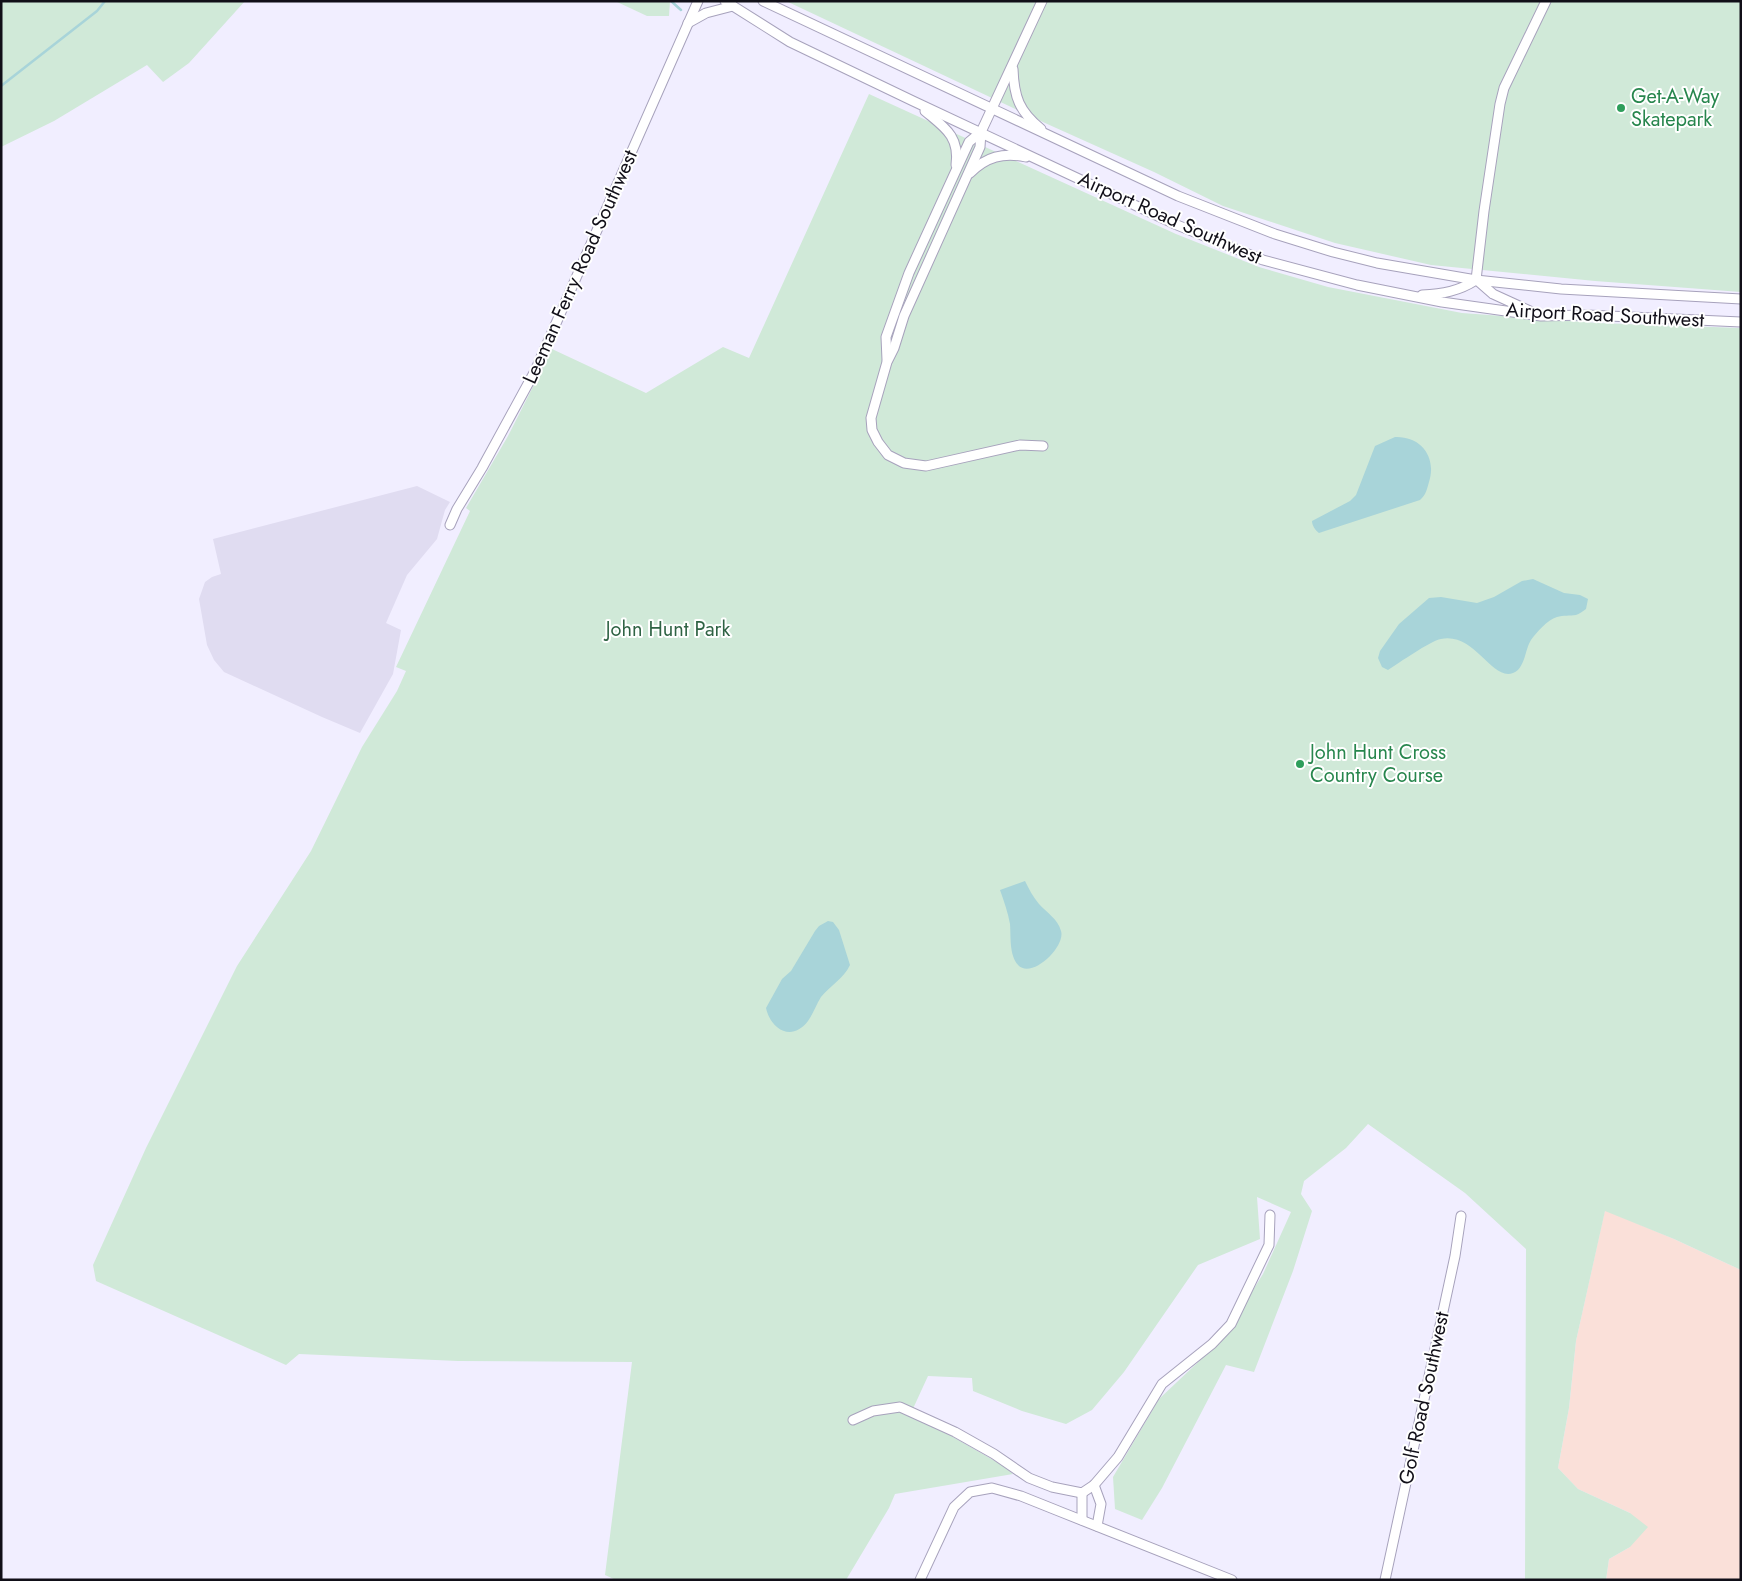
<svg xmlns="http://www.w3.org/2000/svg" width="1742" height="1581" font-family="Jost,sans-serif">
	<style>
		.commercial { fill: #fae0d9 }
		.built { fill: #e0dcf1 }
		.green { fill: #d0e9d8 }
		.water { fill: #a8d4d9 }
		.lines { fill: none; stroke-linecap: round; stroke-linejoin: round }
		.stream { stroke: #a8d4d9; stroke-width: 2.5 }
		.minor-casing { stroke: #a7a2bc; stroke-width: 11 }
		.minor { stroke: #fff; stroke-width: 9 }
		.leisure-dot { fill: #2e9e5b; stroke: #fff; stroke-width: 2 }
		.labels { text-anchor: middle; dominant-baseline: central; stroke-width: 4; stroke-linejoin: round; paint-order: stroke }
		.leisure-label { font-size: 20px; fill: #27864d; stroke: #fff; text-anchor: start }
		.street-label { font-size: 20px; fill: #110f18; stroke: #fff }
		.park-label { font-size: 20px; fill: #2f6344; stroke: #fff }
	</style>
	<rect width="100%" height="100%" fill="#f1eeff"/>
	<!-- commercial -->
	<polygon class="commercial" points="1605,1210 1674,1239 1741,1270 1741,1580 1606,1580 1609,1559 1630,1547 1630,1513 1578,1489 1558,1468 1569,1408 1576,1341"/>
	<!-- built -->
	<polygon class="built" points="417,486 450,502 445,510 437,539 407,575 386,623 401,630 393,674 360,733 322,717 224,672 214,660 207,645 199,599 205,582 212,577 221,574 213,539"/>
	<!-- green -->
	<g class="green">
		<polygon points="1,1 245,1 189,63 163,82 147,65 54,121 1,147"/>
		<polygon points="615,1 670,1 669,16 647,16"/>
		<polygon points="786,1 1741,1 1741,292 1595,281 1431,265 1335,243 1223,206 1154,172 1045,123"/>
		<polygon points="869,94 1176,234 1259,267 1328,287 1462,313 1599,323 1741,328 1741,1270 1674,1239 1605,1211 1576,1341 1569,1408 1558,1468 1578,1489 1630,1513 1648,1527 1630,1547 1609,1559 1606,1580 1525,1580 1526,1249 1465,1193 1368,1124 1346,1148 1304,1181 1301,1194 1312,1211 1293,1271 1254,1372 1226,1365 1162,1488 1142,1520 1115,1509 1113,1477 1133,1443 1159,1399 1213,1348 1234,1320 1263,1274 1291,1212 1257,1197 1260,1239 1198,1265 1124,1372 1092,1410 1066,1424 1022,1411 973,1391 972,1378 928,1376 911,1413 1002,1465 1013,1474 895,1494 889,1508 846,1580 616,1580 605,1575 632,1362 458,1361 299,1354 286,1365 96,1281 93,1265 146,1148 237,966 311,851 362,747 397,691 406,671 396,667 470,511 466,508 508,436 552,349 646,393 723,347 749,358"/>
	</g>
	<!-- water -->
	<g class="water">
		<path d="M1395 437C1421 436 1437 457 1429 482 1427 489 1426 495 1420 500L1325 531 1319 533C1315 530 1312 525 1312 521L1350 501 1356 495 1375 446Z"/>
		<path d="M1533 579 1564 593 1580 595 1588 599 1586 609C1583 611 1579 614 1576 615 1570 616 1563 615 1557 617 1547 620 1537 632 1531 640 1525 649 1525 669 1513 673 1491 681 1475 632 1441 639 1430 641 1399 663 1388 670L1382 667 1378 658 1380 651 1399 624 1429 598 1441 597 1477 603 1494 597 1522 581Z"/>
		<path d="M1025 881C1029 889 1033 897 1039 904 1047 913 1058 919 1061 931 1066 946 1032 980 1018 965 1009 955 1011 936 1010 924 1008 913 1004 901 1000 890Z"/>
		<path d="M828 921 833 922 839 930 850 965C844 978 830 986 821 997 816 1005 813 1014 808 1021 792 1042 771 1030 766 1008L782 979 791 971 815 931 819 926Z"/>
	</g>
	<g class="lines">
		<!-- stream -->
		<g class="stream">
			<polyline points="671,1 681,10"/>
			<polyline points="1,86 97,11 105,1"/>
		</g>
		<!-- minor casing -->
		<g class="minor-casing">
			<g id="minor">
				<polyline points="725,1 790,42 913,101 1177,225 1263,260 1357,285 1442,302 1541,316 1587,315 1741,322"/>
				<polyline points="763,1 1178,196 1275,234 1333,252 1377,263 1476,280 1561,289 1741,299"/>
				<polyline points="1042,1 981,132 980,147 904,316 894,348 887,362 871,418 872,430 878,442 888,455 904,463 926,466 1020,445 1043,446"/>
				<polyline points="688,23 706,13 733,6"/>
				<path d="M1013 69C1014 97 1019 111 1041 129"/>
				<path d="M925 111C944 127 960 136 956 165"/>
				<path d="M970 173C986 157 1003 152 1026 157"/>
				<polyline points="1476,280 1484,211 1500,104 1504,88 1546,1"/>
				<polyline points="1477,280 1493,294 1530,311"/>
				<path d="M1422 295C1443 294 1459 291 1476 280"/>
				<polyline points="887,360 886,337 909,273 969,142 981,132"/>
				<polyline points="450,525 457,509 482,468 535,371 698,1"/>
				<polyline points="853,1420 873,1411 900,1407 955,1432 994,1454 1029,1478 1052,1487 1082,1493 1094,1485 1118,1457 1162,1384 1212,1344 1231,1324 1269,1245 1270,1215"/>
				<polyline points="1094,1485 1101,1504 1097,1526"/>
				<polyline points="1082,1520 1082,1493"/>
				<polyline points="920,1580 954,1507 970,1492 992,1488 1021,1496 1056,1510 1232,1580"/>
				<polyline points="1385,1580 1455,1256 1461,1216"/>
			</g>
		</g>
		<!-- minor -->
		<use href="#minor" class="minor"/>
	</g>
	<!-- markers -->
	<g class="leisure-dot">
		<circle cx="1621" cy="108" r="5"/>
		<circle cx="1300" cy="764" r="5"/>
	</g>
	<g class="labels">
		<!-- leisure labels -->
		<g class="leisure-label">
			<text x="1631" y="96">Get-A-Way<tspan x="1631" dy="23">Skatepark</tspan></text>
			<text x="1310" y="752">John Hunt Cross<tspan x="1310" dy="23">Country Course</tspan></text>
		</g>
		<!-- street labels -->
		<g class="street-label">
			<text transform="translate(1170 218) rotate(24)">Airport Road Southwest</text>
			<text transform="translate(580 267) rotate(-66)">Leeman Ferry Road Southwest</text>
			<text transform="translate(1605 315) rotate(3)">Airport Road Southwest</text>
			<text transform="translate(1424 1398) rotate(-78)">Golf Road Southwest</text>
		</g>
		<!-- park labels -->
		<g class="park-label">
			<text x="668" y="629">John Hunt Park</text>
		</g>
	</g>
	<!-- border -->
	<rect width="1742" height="1581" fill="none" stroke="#110f18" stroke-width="5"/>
</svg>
